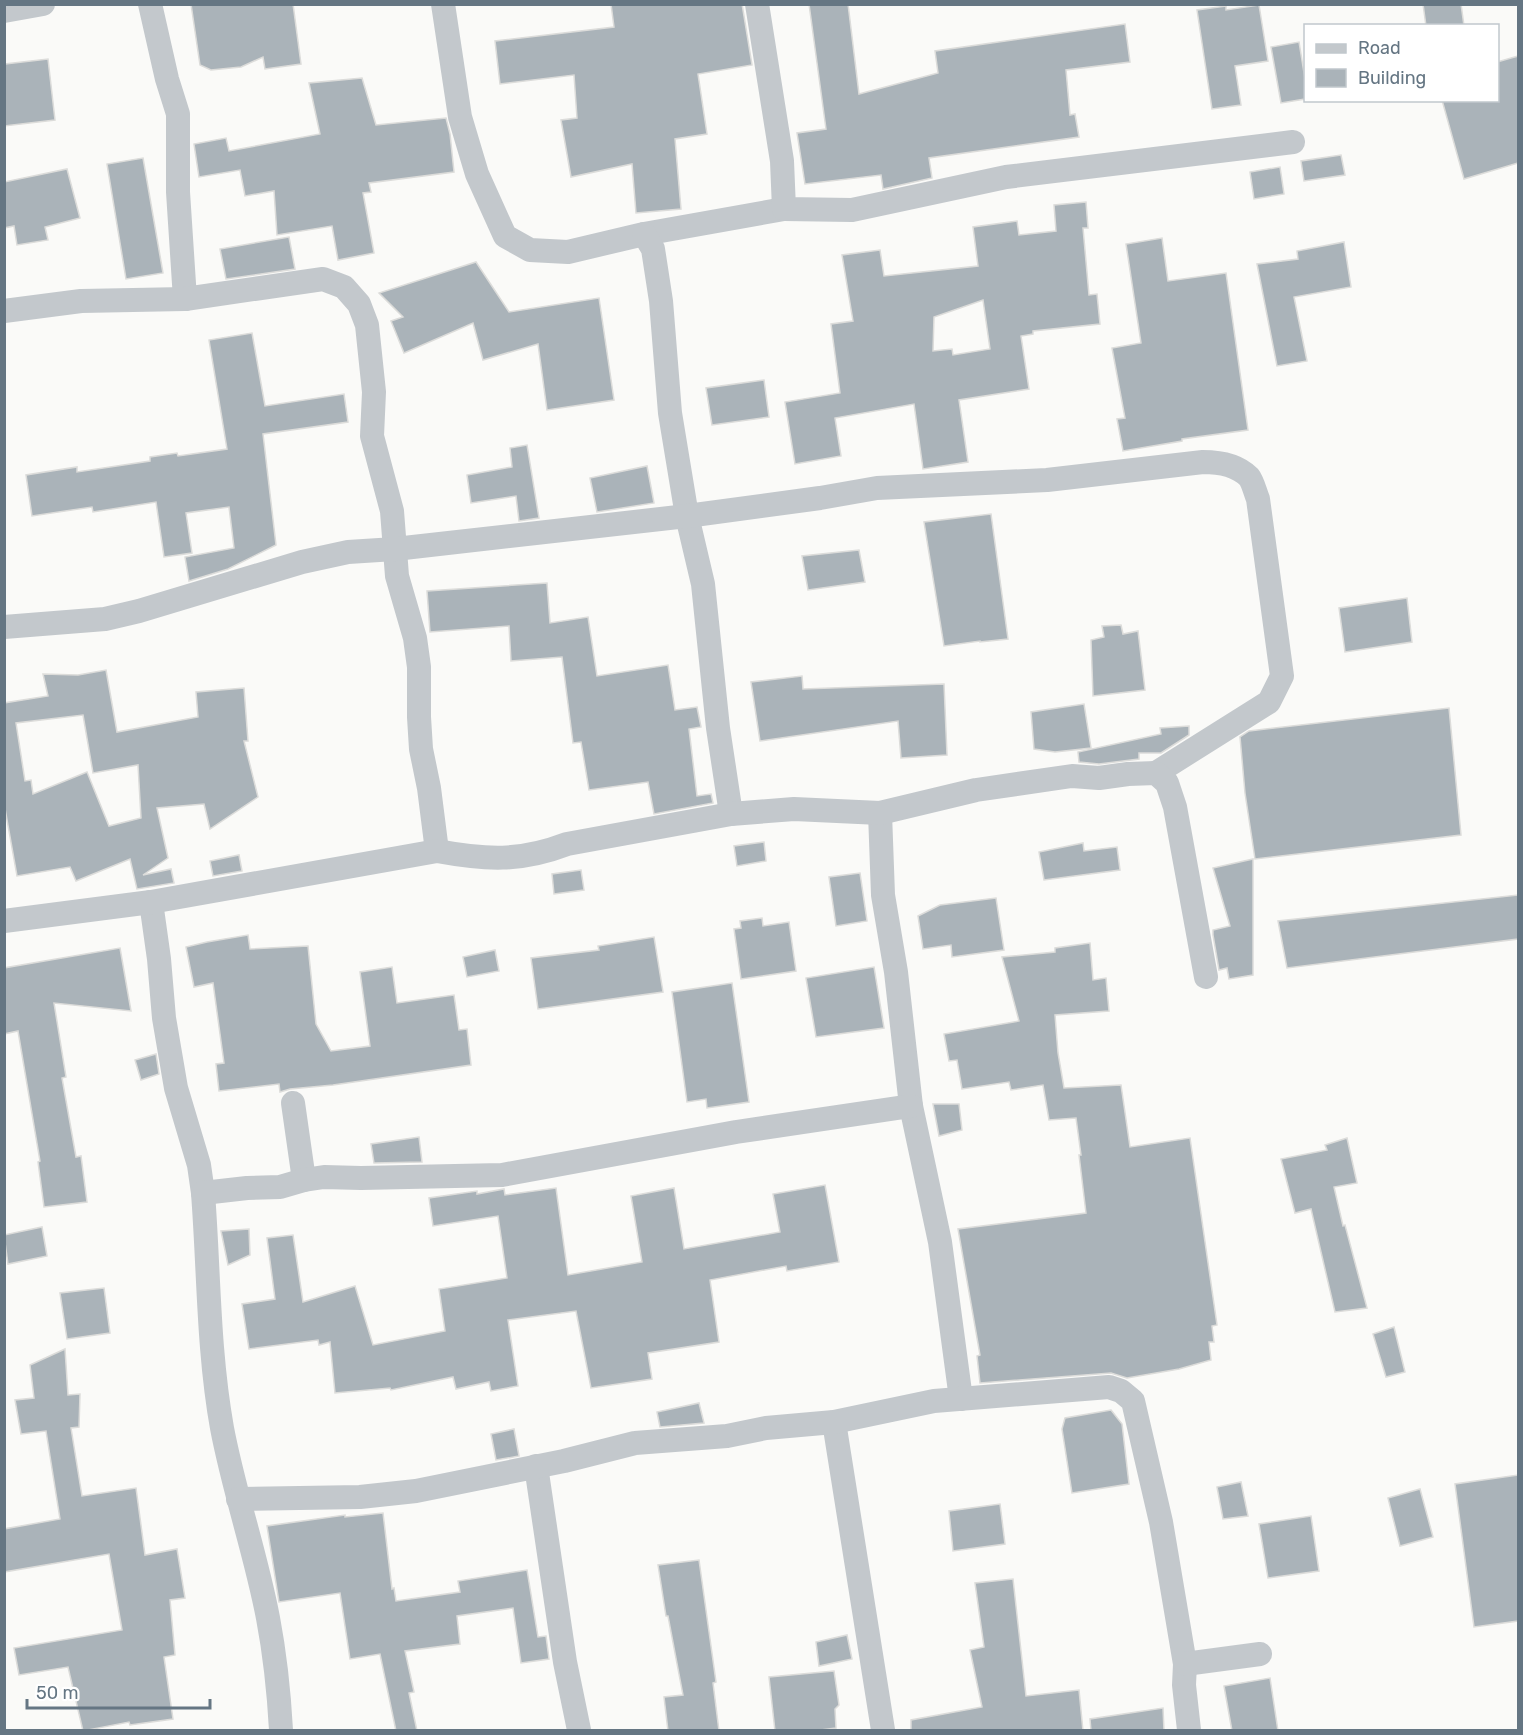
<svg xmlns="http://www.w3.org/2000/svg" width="1523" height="1735" font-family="Rubik,sans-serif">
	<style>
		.building { fill: #aab3b9; stroke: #dcdcda; stroke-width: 1.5; fill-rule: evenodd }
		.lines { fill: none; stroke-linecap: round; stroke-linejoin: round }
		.minor { stroke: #c3c8cc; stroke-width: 24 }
	</style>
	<rect width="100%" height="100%" fill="#fafaf8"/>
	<!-- building -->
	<g class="building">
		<polygon points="191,4 293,4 301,64 265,69 263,57 241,67 211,70 200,65"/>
		<polygon points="611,4 742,4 752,65 698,74 707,134 675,139 681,209 636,213 632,164 571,177 561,120 577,118 574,75 500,84 495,41 614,27"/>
		<polygon points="809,4 848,4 859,94 938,73 935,51 1125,24 1130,62 1066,70 1070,115 1075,114 1079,137 929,158 932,178 883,189 881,175 805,184 797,133 826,129"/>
		<polygon points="1423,4 1461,4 1464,26 1426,26"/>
		<polygon points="1259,5 1268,61 1235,66 1241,105 1212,109 1197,10 1226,6 1226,10"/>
		<polygon points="1299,42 1305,79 1305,99 1281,103 1271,47"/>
		<polygon points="1518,56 1518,163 1464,179 1442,100 1497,100 1497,62"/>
		<polygon points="48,59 55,120 4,126 5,64"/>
		<polygon points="362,78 376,125 446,118 450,134 454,172 369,183 371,192 363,193 374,253 338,260 332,226 277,235 274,191 245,196 240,170 199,177 194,144 226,138 229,151 320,134 309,83"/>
		<polygon points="1341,155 1345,175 1304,181 1301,161"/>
		<polygon points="143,158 163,273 126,279 107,164"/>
		<polygon points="1280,167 1284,194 1254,199 1250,172"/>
		<polygon points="67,169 80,218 45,227 48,240 17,245 14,226 4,228 4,182"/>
		<path d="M1086 202 1088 228H1083L1089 295 1097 294 1100 324 1033 331V334L1021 336 1029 389 959 400 968 462 923 469 914 404 835 418 841 456 795 464 785 402 840 393 831 324 853 321 842 255 880 250 884 276 978 266 973 227 1017 221 1019 235 1056 231 1054 205ZM983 300 990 349 953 355 952 349 933 351 934 317Z"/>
		<polygon points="289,237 295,269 226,279 220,249"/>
		<polygon points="1162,238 1168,281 1226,273 1248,430 1182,439 1182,441 1123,451 1117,419 1125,418 1112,348 1141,343 1126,244"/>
		<polygon points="1344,242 1351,287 1294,297 1307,361 1277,366 1257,264 1298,259 1297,251"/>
		<polygon points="476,262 509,312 599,298 614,400 547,410 538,344 483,360 473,323 404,353 391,321 403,317 379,293"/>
		<polygon points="252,333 265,406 344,394 348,422 263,434 276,545 228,569 189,581 185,557 234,548 229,507 186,513 192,553 164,557 156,502 93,512 92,507 32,516 26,475 77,467 77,472 150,461 150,457 177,453 178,456 227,449 209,340"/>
		<polygon points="764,380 769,417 712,425 706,388"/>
		<polygon points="527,445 539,518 519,521 516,496 471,503 467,475 512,467 510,448"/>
		<polygon points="647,466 654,503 597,512 590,478"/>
		<polygon points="991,514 1008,639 980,642 980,641 944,646 924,522"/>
		<polygon points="859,550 865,582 808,590 802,556"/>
		<polygon points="547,583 550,623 588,617 597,676 668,665 675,710 697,707 701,727 689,729 697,796 711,794 713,803 654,814 648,782 589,790 581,742 573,743 562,657 511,661 509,626 430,632 427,591"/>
		<polygon points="1407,598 1412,642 1345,652 1339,608"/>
		<polygon points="1121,625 1123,634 1138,631 1145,690 1093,696 1091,640 1104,637 1102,626"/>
		<path d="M106 670 117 732 198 717 196 692 244 688 248 741H244L258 797 210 829 204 804 157 808 168 858 143 875 171 869 174 883 137 889 130 859 76 881 70 867 17 876 4 803V703L48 696 43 674 78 675ZM83 715 93 773 138 765 141 818 109 826 87 772 33 794 31 780 25 781 16 723Z"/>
		<polygon points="802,676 803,689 944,684 947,755 901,758 898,721 760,741 751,682"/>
		<polygon points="1084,704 1091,748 1055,752 1034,749 1031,712"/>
		<polygon points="1449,708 1461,835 1255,859 1245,793 1240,737 1249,731"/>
		<polygon points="1189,726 1189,735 1161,753 1139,753 1139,759 1099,764 1079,762 1078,752 1161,734 1160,728"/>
		<polygon points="764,842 766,861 737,866 734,846"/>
		<polygon points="1083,843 1084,851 1117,847 1120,870 1044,880 1039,852"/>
		<polygon points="239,855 242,871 213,876 210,861"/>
		<polygon points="1253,859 1253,975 1229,979 1227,968 1219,970 1213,935 1213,930 1230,926 1213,868"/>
		<polygon points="581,870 584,890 554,894 552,874"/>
		<polygon points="860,873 867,921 836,926 829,877"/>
		<polygon points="1518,895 1518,939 1287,968 1278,921"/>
		<polygon points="996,898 1004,950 952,957 951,945 923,949 918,916 940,905"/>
		<polygon points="762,918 763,926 789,922 796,971 741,979 734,929 741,928 740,921"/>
		<polygon points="248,935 250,949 308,946 316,1024 331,1051 370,1046 360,972 392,967 397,1003 454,995 459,1030 467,1029 471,1065 333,1085 290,1089 280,1092 279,1084 219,1091 216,1064 224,1063 213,983 194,987 186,947 207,942"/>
		<polygon points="654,937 663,992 538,1009 531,958 599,950 598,946"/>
		<polygon points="1090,943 1093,980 1106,978 1109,1011 1055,1015 1058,1053 1064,1088 1121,1085 1130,1147 1190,1138 1217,1325 1212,1326 1214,1342 1209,1342 1211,1360 1179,1369 1127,1378 1111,1373 980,1383 977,1356 980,1355 958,1229 1086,1213 1079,1155 1081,1155 1076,1118 1049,1120 1043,1085 1011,1090 1009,1082 962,1089 957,1060 949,1061 944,1034 1019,1021 1002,957 1055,952 1055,948"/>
		<polygon points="120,948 131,1011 54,1003 66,1077 62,1078 76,1157 81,1156 87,1202 44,1207 38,1162 40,1161 18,1031 4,1034 4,968"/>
		<polygon points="495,950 499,971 467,977 463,957"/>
		<polygon points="874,967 884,1028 816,1037 806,978"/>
		<polygon points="732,983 749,1102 707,1108 706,1099 687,1102 672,992"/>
		<polygon points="156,1054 159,1074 141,1080 135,1060"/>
		<polygon points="933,1104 959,1104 962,1130 939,1136"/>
		<polygon points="419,1137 422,1162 374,1163 371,1144"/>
		<polygon points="1347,1138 1357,1183 1334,1187 1343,1226 1345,1225 1367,1308 1335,1312 1311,1209 1295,1213 1281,1159 1327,1150 1325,1145"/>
		<polygon points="825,1185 839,1262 787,1271 786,1266 710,1280 719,1342 648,1353 652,1379 591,1388 576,1311 508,1320 518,1386 491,1391 489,1382 456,1389 453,1377 391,1390 390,1388 335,1393 330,1342 319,1345 318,1340 249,1349 242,1304 275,1299 267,1238 293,1235 303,1302 355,1286 373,1345 445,1331 439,1289 507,1278 498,1216 433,1226 429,1198 477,1191 477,1194 504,1189 505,1195 556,1188 568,1275 642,1262 631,1196 674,1188 684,1249 780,1232 773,1194"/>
		<polygon points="42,1227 47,1256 8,1264 4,1235"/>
		<polygon points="249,1229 250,1255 228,1265 221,1231"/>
		<polygon points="104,1288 110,1333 67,1339 60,1293"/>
		<polygon points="1394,1327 1405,1372 1386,1377 1373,1334"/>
		<polygon points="65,1349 68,1395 80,1394 79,1427 71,1428 82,1496 136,1488 145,1555 177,1549 185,1598 170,1600 175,1655 164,1657 173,1719 130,1725 129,1722 83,1731 68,1667 19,1675 14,1648 122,1630 109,1554 4,1572 4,1529 60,1519 46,1431 21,1434 15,1400 34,1398 30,1365"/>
		<polygon points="699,1403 704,1423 660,1427 657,1412"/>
		<polygon points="1111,1410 1122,1424 1129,1484 1072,1493 1062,1429 1065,1418"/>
		<polygon points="514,1429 519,1456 496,1460 491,1434"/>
		<polygon points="1518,1475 1518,1621 1474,1627 1455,1484"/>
		<polygon points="1241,1482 1248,1516 1223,1519 1217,1487"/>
		<polygon points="1420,1489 1433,1537 1400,1546 1388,1498"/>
		<polygon points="1000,1504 1005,1544 953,1551 949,1511"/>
		<polygon points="383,1513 392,1589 394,1588 396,1601 460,1592 458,1581 527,1570 538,1637 546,1636 549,1659 521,1663 513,1608 457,1616 460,1644 405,1651 414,1692 409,1693 417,1731 396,1731 380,1654 350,1659 340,1593 279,1602 267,1526 345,1515 345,1517"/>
		<polygon points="1311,1516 1319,1571 1268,1578 1259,1524"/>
		<polygon points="699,1560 716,1682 713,1683 719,1731 668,1731 664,1697 683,1695 668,1616 666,1616 658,1565"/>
		<polygon points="1013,1579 1026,1696 1079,1690 1083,1731 911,1731 911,1720 982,1707 970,1650 984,1647 975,1583"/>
		<polygon points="847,1635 852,1659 819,1666 816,1642"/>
		<polygon points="834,1671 839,1705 835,1709 836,1728 813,1731 775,1731 769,1677"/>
		<polygon points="1270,1678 1278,1731 1232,1731 1224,1686"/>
		<polygon points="1163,1708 1164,1731 1091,1731 1090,1719"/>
	</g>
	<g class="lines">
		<!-- minor -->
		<g class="minor">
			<polyline points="150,4 167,79 178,114 178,192 185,299"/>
			<polyline points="443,4 460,117 477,174 505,236 530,250 568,252 644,234 784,209"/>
			<polyline points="757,4 782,161 784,209 852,210 1006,177 1293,142"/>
			<polyline points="4,11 43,4"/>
			<polyline points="644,234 653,249 661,301 670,413 687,516 703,584 718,728 731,814"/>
			<polyline points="4,311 81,301 185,299 323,279 344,287 359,304 367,325 374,392 372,436 392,511 397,576 415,638 419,667 419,717 421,749 429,788 437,851"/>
			<path d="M4 627 105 619 139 611 302 562 348 552 395 549 687 516 820 498 877 488 1047 480 1203 462C1218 462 1237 465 1249 477 1253 482 1255 492 1258 499L1282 676 1269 702 1156 773"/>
			<polyline points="880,813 883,895 896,972 911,1106 940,1242 961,1399"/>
			<path d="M151 902 159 959 164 1018 176 1088 199 1165 203 1193C209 1271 208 1350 222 1428 234 1492 256 1554 268 1618 275 1655 279 1693 281 1730"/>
			<path d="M4 921 151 902 437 851C486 860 520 862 567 844L731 814 794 809 880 813 976 790 1072 776 1099 778 1128 774 1156 773 1167 783 1175 807 1206 977"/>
			<polyline points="293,1103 304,1180"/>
			<polyline points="203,1193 247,1188 280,1187 304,1180 324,1177 361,1178 502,1175 736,1132 911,1106"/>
			<polyline points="834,1422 883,1730"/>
			<polyline points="536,1466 565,1662 579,1730"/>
			<polyline points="238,1499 360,1497 416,1491 564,1461 635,1443 727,1436 766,1428 834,1422 934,1401 1109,1387 1121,1391 1133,1401 1161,1522 1185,1664 1184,1685 1189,1730"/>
			<polyline points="1185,1664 1260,1654"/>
		</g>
	</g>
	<!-- border -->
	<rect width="1523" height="1735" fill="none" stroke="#657683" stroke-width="12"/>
	<!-- legend -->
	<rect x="1304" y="24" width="195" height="78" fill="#ffffff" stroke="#c1c8cd" stroke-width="1.5"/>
	<rect x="1316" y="44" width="30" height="9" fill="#c3c8cc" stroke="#c1c8cd" stroke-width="1.5"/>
	<text x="1358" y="54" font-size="18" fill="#657683">Road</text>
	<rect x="1316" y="69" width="30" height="18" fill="#aab3b9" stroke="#c1c8cd" stroke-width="1.5"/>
	<text x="1358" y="84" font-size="18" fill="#657683">Building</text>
	<!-- scale -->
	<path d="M27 1699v9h183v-9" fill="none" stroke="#657683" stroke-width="3"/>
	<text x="36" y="1699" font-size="18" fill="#657683" stroke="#ffffff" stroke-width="4.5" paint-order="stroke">50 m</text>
</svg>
